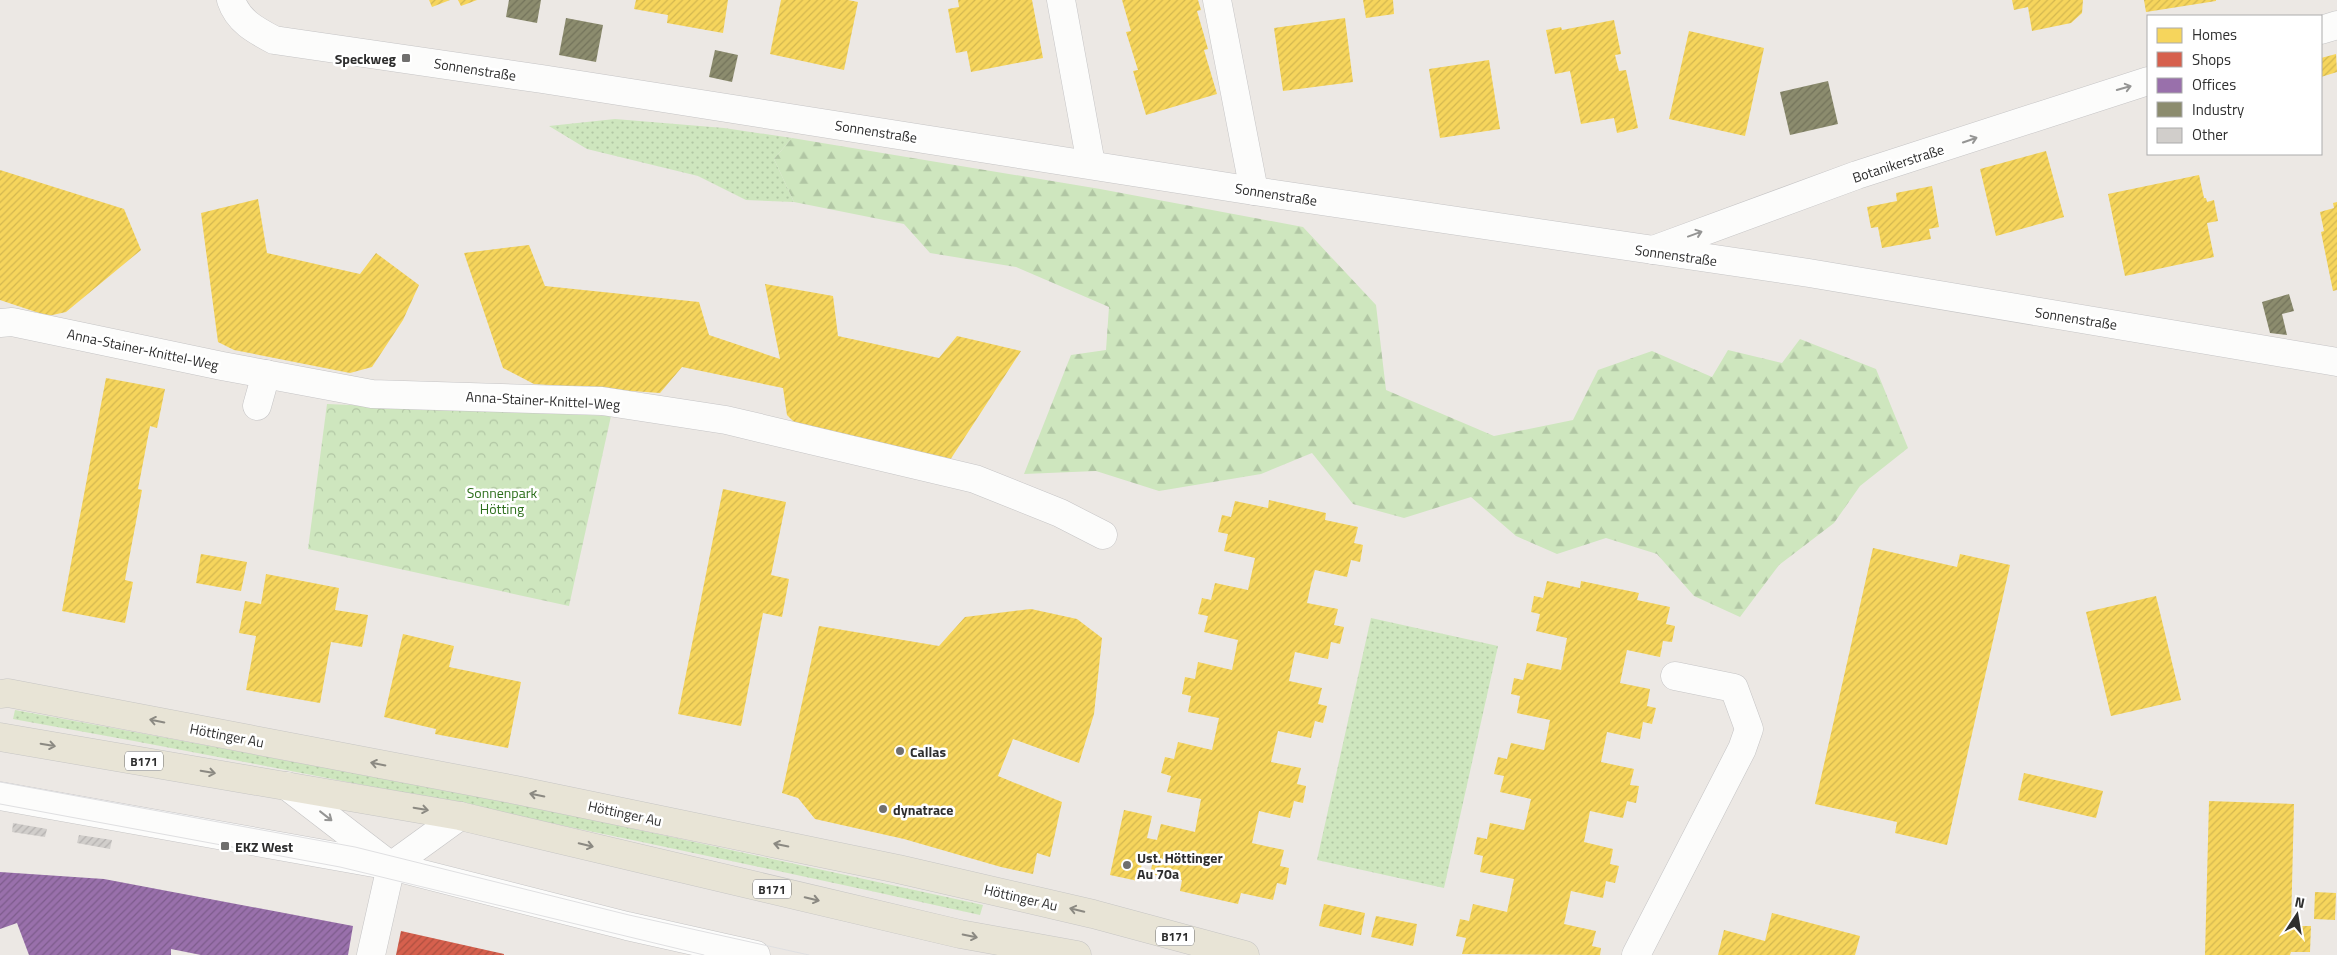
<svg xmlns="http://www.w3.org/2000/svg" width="2337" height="955" font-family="'Titillium Web',sans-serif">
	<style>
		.grass { fill: url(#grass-dots) }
		.forest { fill: url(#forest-firs) }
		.park { fill: url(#park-crowns) }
		.homes { fill: url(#homes-hatch) }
		.shops { fill: url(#shops-hatch) }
		.offices { fill: url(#offices-hatch) }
		.industry { fill: url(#industry-hatch) }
		.building { fill: url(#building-hatch) }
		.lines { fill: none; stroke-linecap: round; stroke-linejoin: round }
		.minor-casing { stroke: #c5c4c5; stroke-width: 29 }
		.major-casing { stroke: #c6c5c4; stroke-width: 29 }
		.minor { stroke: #fcfcfb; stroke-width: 28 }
		.major { stroke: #e8e4d6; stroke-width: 28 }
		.tram { stroke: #dfdfe1; stroke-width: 1 }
		.oneway { stroke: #959594 }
		.oneway2 { stroke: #8b8982 }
		.poi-dot { fill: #706f6e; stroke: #fff; stroke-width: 2 }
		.labels { text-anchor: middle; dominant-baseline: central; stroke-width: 5; stroke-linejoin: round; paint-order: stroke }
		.shield { fill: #fff; stroke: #6d6d6d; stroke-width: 1 }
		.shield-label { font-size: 12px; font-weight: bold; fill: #2e2e2e }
		.poi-label { font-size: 14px; font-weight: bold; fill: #2e2e2e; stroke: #fff; text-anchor: start }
		.street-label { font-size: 14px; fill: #2e2e2e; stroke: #fff }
		.park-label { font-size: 14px; fill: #2c6e1b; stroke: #fff }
	</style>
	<defs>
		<pattern id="grass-dots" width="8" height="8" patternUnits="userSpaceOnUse" patternTransform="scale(1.25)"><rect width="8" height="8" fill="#cee6be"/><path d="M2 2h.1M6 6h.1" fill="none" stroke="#b1c6a4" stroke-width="1.8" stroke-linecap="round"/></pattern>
		<pattern id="forest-firs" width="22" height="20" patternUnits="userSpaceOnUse" patternTransform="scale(1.25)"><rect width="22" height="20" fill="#cee6be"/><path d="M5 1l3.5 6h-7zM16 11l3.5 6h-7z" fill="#b1c6a4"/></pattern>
		<pattern id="park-crowns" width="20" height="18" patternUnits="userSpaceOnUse" patternTransform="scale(1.25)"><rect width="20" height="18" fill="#cee6be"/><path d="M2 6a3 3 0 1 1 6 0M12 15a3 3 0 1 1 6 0" fill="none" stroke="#b1c6a4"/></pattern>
		<pattern id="homes-hatch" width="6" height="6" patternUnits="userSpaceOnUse" patternTransform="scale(1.25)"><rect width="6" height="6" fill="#f6d55c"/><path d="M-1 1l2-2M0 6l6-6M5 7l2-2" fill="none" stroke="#d3b750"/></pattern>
		<pattern id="shops-hatch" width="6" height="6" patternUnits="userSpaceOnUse" patternTransform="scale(1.25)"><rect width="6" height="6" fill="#d6604d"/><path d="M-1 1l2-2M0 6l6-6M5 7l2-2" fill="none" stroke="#ae5040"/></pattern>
		<pattern id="offices-hatch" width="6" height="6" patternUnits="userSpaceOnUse" patternTransform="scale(1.25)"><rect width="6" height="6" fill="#9970ab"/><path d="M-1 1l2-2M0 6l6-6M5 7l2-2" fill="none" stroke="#7d5c8c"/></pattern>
		<pattern id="industry-hatch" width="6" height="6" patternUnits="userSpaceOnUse" patternTransform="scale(1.25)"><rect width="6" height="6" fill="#8c8c6e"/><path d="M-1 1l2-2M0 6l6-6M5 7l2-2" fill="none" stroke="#73735b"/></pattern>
		<pattern id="building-hatch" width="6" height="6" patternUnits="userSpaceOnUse" patternTransform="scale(1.25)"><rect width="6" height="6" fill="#d1cecb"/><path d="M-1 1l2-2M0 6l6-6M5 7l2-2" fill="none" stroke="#b4b1af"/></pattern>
	</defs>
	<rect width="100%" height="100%" fill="#ece8e4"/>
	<!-- grass -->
	<g class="grass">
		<polygon points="615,119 724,128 792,138 774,159 794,202 746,200 698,176 587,149 549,126"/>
		<polygon points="1371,618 1498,646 1444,888 1317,860"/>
		<path d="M15 710 507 801 983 905 980 915C659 844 337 777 13 719Z"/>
	</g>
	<!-- forest -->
	<polygon class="forest" points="792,138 1100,189 1303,227 1376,305 1386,390 1494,436 1573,420 1598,370 1652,351 1712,377 1728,350 1782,363 1800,339 1876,369 1908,448 1860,486 1834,523 1779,565 1740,617 1694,596 1657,554 1606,538 1557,554 1516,536 1471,497 1404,518 1353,504 1312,453 1261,474 1159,491 1096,471 1024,474 1071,355 1106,350 1109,307 1016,267 930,253 904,224 794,202 774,159"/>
	<!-- park -->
	<polygon class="park" points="327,404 611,416 569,606 308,549"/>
	<!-- homes -->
	<g class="homes">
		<polygon points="429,0 450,0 432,7"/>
		<polygon points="458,0 477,0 461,6"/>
		<polygon points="636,0 728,0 723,33 667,23 668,15 634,9"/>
		<polygon points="781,0 848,0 858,2 844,70 770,54"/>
		<polygon points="958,0 1032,0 1043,58 971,72 967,51 956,53 948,9 959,7"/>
		<polygon points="1122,0 1198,0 1201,10 1197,11 1208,49 1204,50 1217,94 1146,115 1133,71 1138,70 1126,32 1131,31"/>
		<polygon points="1363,0 1393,0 1394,14 1366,18"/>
		<polygon points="2012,0 2083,0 2082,13 2071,23 2032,31 2028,7 2014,10"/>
		<polygon points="2144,0 2216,0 2216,1 2146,12"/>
		<polygon points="1345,18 1353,82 1283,91 1274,28"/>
		<polygon points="1614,20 1621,54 1615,55 1619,71 1626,70 1638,128 1617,133 1614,118 1581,124 1570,71 1555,74 1546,30 1561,27 1562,30"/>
		<polygon points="1689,31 1764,48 1745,136 1669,119"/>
		<polygon points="2336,54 2337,72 2321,77 2321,58"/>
		<polygon points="1489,60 1500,129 1440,138 1429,69"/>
		<polygon points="2046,151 2064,217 1996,236 1980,169"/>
		<polygon points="0,170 124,209 141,250 66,312 48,316 0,300"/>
		<polygon points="2199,175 2204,198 2206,198 2207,202 2214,200 2218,221 2207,223 2214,257 2125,276 2108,194"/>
		<polygon points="1932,186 1939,227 1929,229 1931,239 1882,248 1878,227 1871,228 1867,207 1897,201 1896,193"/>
		<polygon points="258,199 267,253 360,274 376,253 419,285 403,320 372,367 350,373 234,350 218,342 201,213"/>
		<polygon points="2337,202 2337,290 2333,291 2321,232 2324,231 2320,212 2334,208 2333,203"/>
		<polygon points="529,245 545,286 699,302 709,335 780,359 765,284 833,296 838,336 939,358 957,336 1021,351 950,460 804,432 787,415 783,388 682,367 660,393 534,384 503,368 464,253"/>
		<polygon points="106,378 165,389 157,428 150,426 138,489 142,490 125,580 133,582 125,623 62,611"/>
		<polygon points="723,489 786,502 771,575 789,579 782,617 763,613 741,726 678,714"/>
		<polygon points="1269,500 1326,513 1325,520 1358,527 1354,543 1363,545 1360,562 1351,560 1347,577 1315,570 1311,584 1307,603 1338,609 1334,625 1344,627 1340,644 1331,642 1328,659 1295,652 1289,681 1322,688 1318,704 1327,706 1323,723 1315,721 1311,738 1278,731 1271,762 1301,768 1297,784 1306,786 1303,803 1294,801 1290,818 1259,811 1252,843 1284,850 1280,866 1289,868 1286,885 1277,883 1273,900 1241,893 1238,904 1180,891 1182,880 1150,874 1154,857 1144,855 1138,881 1110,875 1124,810 1152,816 1147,838 1157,840 1161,824 1195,832 1201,799 1167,792 1171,776 1161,773 1165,757 1174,759 1178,742 1212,750 1219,718 1188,712 1191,696 1182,694 1185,677 1195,679 1198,662 1232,670 1238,640 1204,632 1208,616 1198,614 1202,598 1211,600 1215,583 1248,590 1255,558 1224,551 1228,534 1218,532 1222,515 1231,517 1235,501 1268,508"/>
		<polygon points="1873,548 1957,567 1960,554 2010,565 1947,845 1895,833 1897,822 1815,804"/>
		<polygon points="201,554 247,562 241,591 196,583"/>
		<polygon points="266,574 339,588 335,610 368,615 362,647 331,642 320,703 246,690 256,636 239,633 245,601 261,604"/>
		<polygon points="1547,581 1580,588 1581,581 1639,593 1637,600 1670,607 1666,624 1675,626 1672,642 1663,641 1660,657 1627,650 1620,683 1650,689 1647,706 1656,708 1652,724 1643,722 1640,739 1607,732 1601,762 1634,769 1630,785 1639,786 1636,803 1627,801 1623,818 1590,811 1584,842 1613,849 1610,864 1619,866 1615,883 1606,881 1603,898 1571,891 1564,924 1596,931 1592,946 1601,948 1600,955 1462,954 1466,938 1456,936 1460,919 1469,921 1473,904 1507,912 1514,879 1480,872 1483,856 1474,854 1477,837 1487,839 1490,823 1524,830 1531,799 1500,792 1504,776 1494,774 1498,757 1507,759 1511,743 1544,750 1550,720 1517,713 1520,696 1511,694 1514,678 1523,680 1527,663 1561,670 1567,638 1536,631 1540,614 1531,612 1534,596 1543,598"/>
		<polygon points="2156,596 2181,700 2111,716 2086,612"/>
		<polygon points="1031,609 1077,619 1102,638 1094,714 1079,763 1013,739 998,776 1062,802 1050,857 1037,853 1033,874 1001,867 904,839 815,819 798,798 782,793 819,626 939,646 965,617"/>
		<polygon points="403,634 454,646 449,667 521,682 508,748 435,734 436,729 384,717"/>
		<polygon points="2024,773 2103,791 2096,818 2018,800"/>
		<polygon points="2209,801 2294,804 2291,926 2311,926 2310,952 2291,952 2290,955 2205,955"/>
		<polygon points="2315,892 2336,893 2335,920 2314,919"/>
		<polygon points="1324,904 1365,913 1361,935 1319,926"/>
		<polygon points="1772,913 1860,936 1855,955 1718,955 1724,930 1765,941"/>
		<polygon points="1376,916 1417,924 1413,946 1371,937"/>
	</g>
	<!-- shops -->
	<polygon class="shops" points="401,931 504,954 504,955 396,955"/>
	<!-- offices -->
	<polygon class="offices" points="0,872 104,879 353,926 348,955 201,955 171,949 171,955 29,955 17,923 0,929"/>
	<!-- industry -->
	<g class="industry">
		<polygon points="509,0 541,0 537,23 506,17"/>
		<polygon points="566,18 603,25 596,62 559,55"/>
		<polygon points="715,50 738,55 732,82 709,77"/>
		<polygon points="1828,81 1838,124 1790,135 1780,92"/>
		<polygon points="2289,294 2294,311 2282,314 2287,335 2270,333 2262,302"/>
	</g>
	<!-- building -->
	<g class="building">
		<polygon points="13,823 47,829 45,837 12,832"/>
		<polygon points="79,835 112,840 110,849 77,843"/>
	</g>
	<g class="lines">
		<!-- minor casing -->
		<g class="minor-casing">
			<g id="minor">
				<path d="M231 0C238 21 255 30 274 40L542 79 1254 191 1809 273 2337 362"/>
				<polyline points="1061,0 1091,164"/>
				<polyline points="1217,0 1254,191"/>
				<polyline points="2321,30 2337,25"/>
				<polyline points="1653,250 1857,175 2148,81"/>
				<polyline points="0,323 12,322 222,366 372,394 602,401 726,420 975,479 1060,513 1103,535"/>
				<polyline points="257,406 266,374"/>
				<polyline points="287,786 391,866 460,816"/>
				<polyline points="0,796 391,866 627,926 756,955"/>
				<polyline points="371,955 391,866"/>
				<polyline points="1636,955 1742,749 1749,729 1734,688 1675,676"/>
			</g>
		</g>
		<!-- major casing -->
		<g class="major-casing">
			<g id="major">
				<polyline points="0,694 8,693 516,790 898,869 1093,914 1245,955"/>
				<polyline points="0,737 460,816 960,934 1077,955"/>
			</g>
		</g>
		<!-- minor -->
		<use href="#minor" class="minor"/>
		<!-- major -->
		<use href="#major" class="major"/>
		<!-- tram -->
		<g class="tram">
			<polyline points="0,782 355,847 629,915 809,955"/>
			<polyline points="0,804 340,867 704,955"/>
		</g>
	</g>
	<!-- one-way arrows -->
	<defs><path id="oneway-shaft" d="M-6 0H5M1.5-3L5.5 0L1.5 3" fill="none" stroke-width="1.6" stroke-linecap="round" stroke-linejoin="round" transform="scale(1.25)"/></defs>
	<g class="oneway">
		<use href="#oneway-shaft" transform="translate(2124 88) rotate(-16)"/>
		<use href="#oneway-shaft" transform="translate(1970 140) rotate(-19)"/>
		<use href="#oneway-shaft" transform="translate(1695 234) rotate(-20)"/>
		<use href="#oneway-shaft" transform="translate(326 816) rotate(38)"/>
	</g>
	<g class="oneway2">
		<use href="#oneway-shaft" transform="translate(157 721) rotate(-169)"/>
		<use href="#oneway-shaft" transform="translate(48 745) rotate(10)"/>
		<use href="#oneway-shaft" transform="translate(378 764) rotate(-169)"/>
		<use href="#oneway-shaft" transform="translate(208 772) rotate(10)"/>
		<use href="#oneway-shaft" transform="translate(537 795) rotate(-168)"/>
		<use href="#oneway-shaft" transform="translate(421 809) rotate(10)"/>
		<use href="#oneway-shaft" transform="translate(586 845) rotate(13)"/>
		<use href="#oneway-shaft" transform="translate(781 845) rotate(-168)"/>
		<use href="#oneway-shaft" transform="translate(812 899) rotate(13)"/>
		<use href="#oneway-shaft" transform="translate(1077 910) rotate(-166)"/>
		<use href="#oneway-shaft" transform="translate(970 936) rotate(12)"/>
	</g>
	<!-- markers -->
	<g class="poi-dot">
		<rect x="401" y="53" width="10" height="10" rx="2.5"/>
		<circle cx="900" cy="751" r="5"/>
		<circle cx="883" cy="809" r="5"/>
		<rect x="220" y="841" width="10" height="10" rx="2.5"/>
		<circle cx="1127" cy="865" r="5"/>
	</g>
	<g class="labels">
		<!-- shield labels -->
		<g class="shield">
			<rect x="125" y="751.5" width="38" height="19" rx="4"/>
			<rect x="753" y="879.5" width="38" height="19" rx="4"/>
			<rect x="1156" y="926.5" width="38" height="19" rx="4"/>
		</g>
		<g class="shield-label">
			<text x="144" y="761">B171</text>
			<text x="772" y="889">B171</text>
			<text x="1175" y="936">B171</text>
		</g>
		<!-- poi labels -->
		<g class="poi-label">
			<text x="396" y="58" text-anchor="end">Speckweg</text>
			<text x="910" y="751">Callas</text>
			<text x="893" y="809">dynatrace</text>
			<text x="235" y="846">EKZ West</text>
			<text x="1137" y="857">Ust. Höttinger<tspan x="1137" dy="16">Au 70a</tspan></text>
		</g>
		<!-- street labels -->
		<g class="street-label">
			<text transform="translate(475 69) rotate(9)">Sonnenstraße</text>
			<text transform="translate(876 131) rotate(9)">Sonnenstraße</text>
			<text transform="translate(1898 163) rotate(-18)">Botanikerstraße</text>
			<text transform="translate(1276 194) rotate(9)">Sonnenstraße</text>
			<text transform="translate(1676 255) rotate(8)">Sonnenstraße</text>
			<text transform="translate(2076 318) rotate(9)">Sonnenstraße</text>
			<text transform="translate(143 349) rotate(12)">Anna-Stainer-Knittel-Weg</text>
			<text transform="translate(543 400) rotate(3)">Anna-Stainer-Knittel-Weg</text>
			<text transform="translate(227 735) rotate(11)">Höttinger Au</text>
			<text transform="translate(625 813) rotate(12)">Höttinger Au</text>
			<text transform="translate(1021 897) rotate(13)">Höttinger Au</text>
		</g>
		<!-- park labels -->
		<g class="park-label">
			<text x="502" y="492">Sonnenpark<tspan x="502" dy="16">Hötting</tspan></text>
		</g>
	</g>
	<!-- legend -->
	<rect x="2147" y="15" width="175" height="140" fill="#ffffff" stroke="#ababab"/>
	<rect x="2157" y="28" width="25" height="15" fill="#f6d55c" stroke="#ababab"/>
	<text x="2192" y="40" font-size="15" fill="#2e2e2e">Homes</text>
	<rect x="2157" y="52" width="25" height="15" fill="#d6604d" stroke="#ababab"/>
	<text x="2192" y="65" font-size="15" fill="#2e2e2e">Shops</text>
	<rect x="2157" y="78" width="25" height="15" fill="#9970ab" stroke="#ababab"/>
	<text x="2192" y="90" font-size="15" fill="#2e2e2e">Offices</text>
	<rect x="2157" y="102" width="25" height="15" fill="#8c8c6e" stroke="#ababab"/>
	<text x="2192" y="115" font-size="15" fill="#2e2e2e">Industry</text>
	<rect x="2157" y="128" width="25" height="15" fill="#d1cecb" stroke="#ababab"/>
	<text x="2192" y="140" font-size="15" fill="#2e2e2e">Other</text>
	<!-- north arrow -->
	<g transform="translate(2297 915) rotate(12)" stroke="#ffffff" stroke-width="4" paint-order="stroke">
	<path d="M0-4L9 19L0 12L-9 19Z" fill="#2e2e2e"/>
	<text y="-8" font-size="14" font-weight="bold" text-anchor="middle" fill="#2e2e2e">N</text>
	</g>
</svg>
